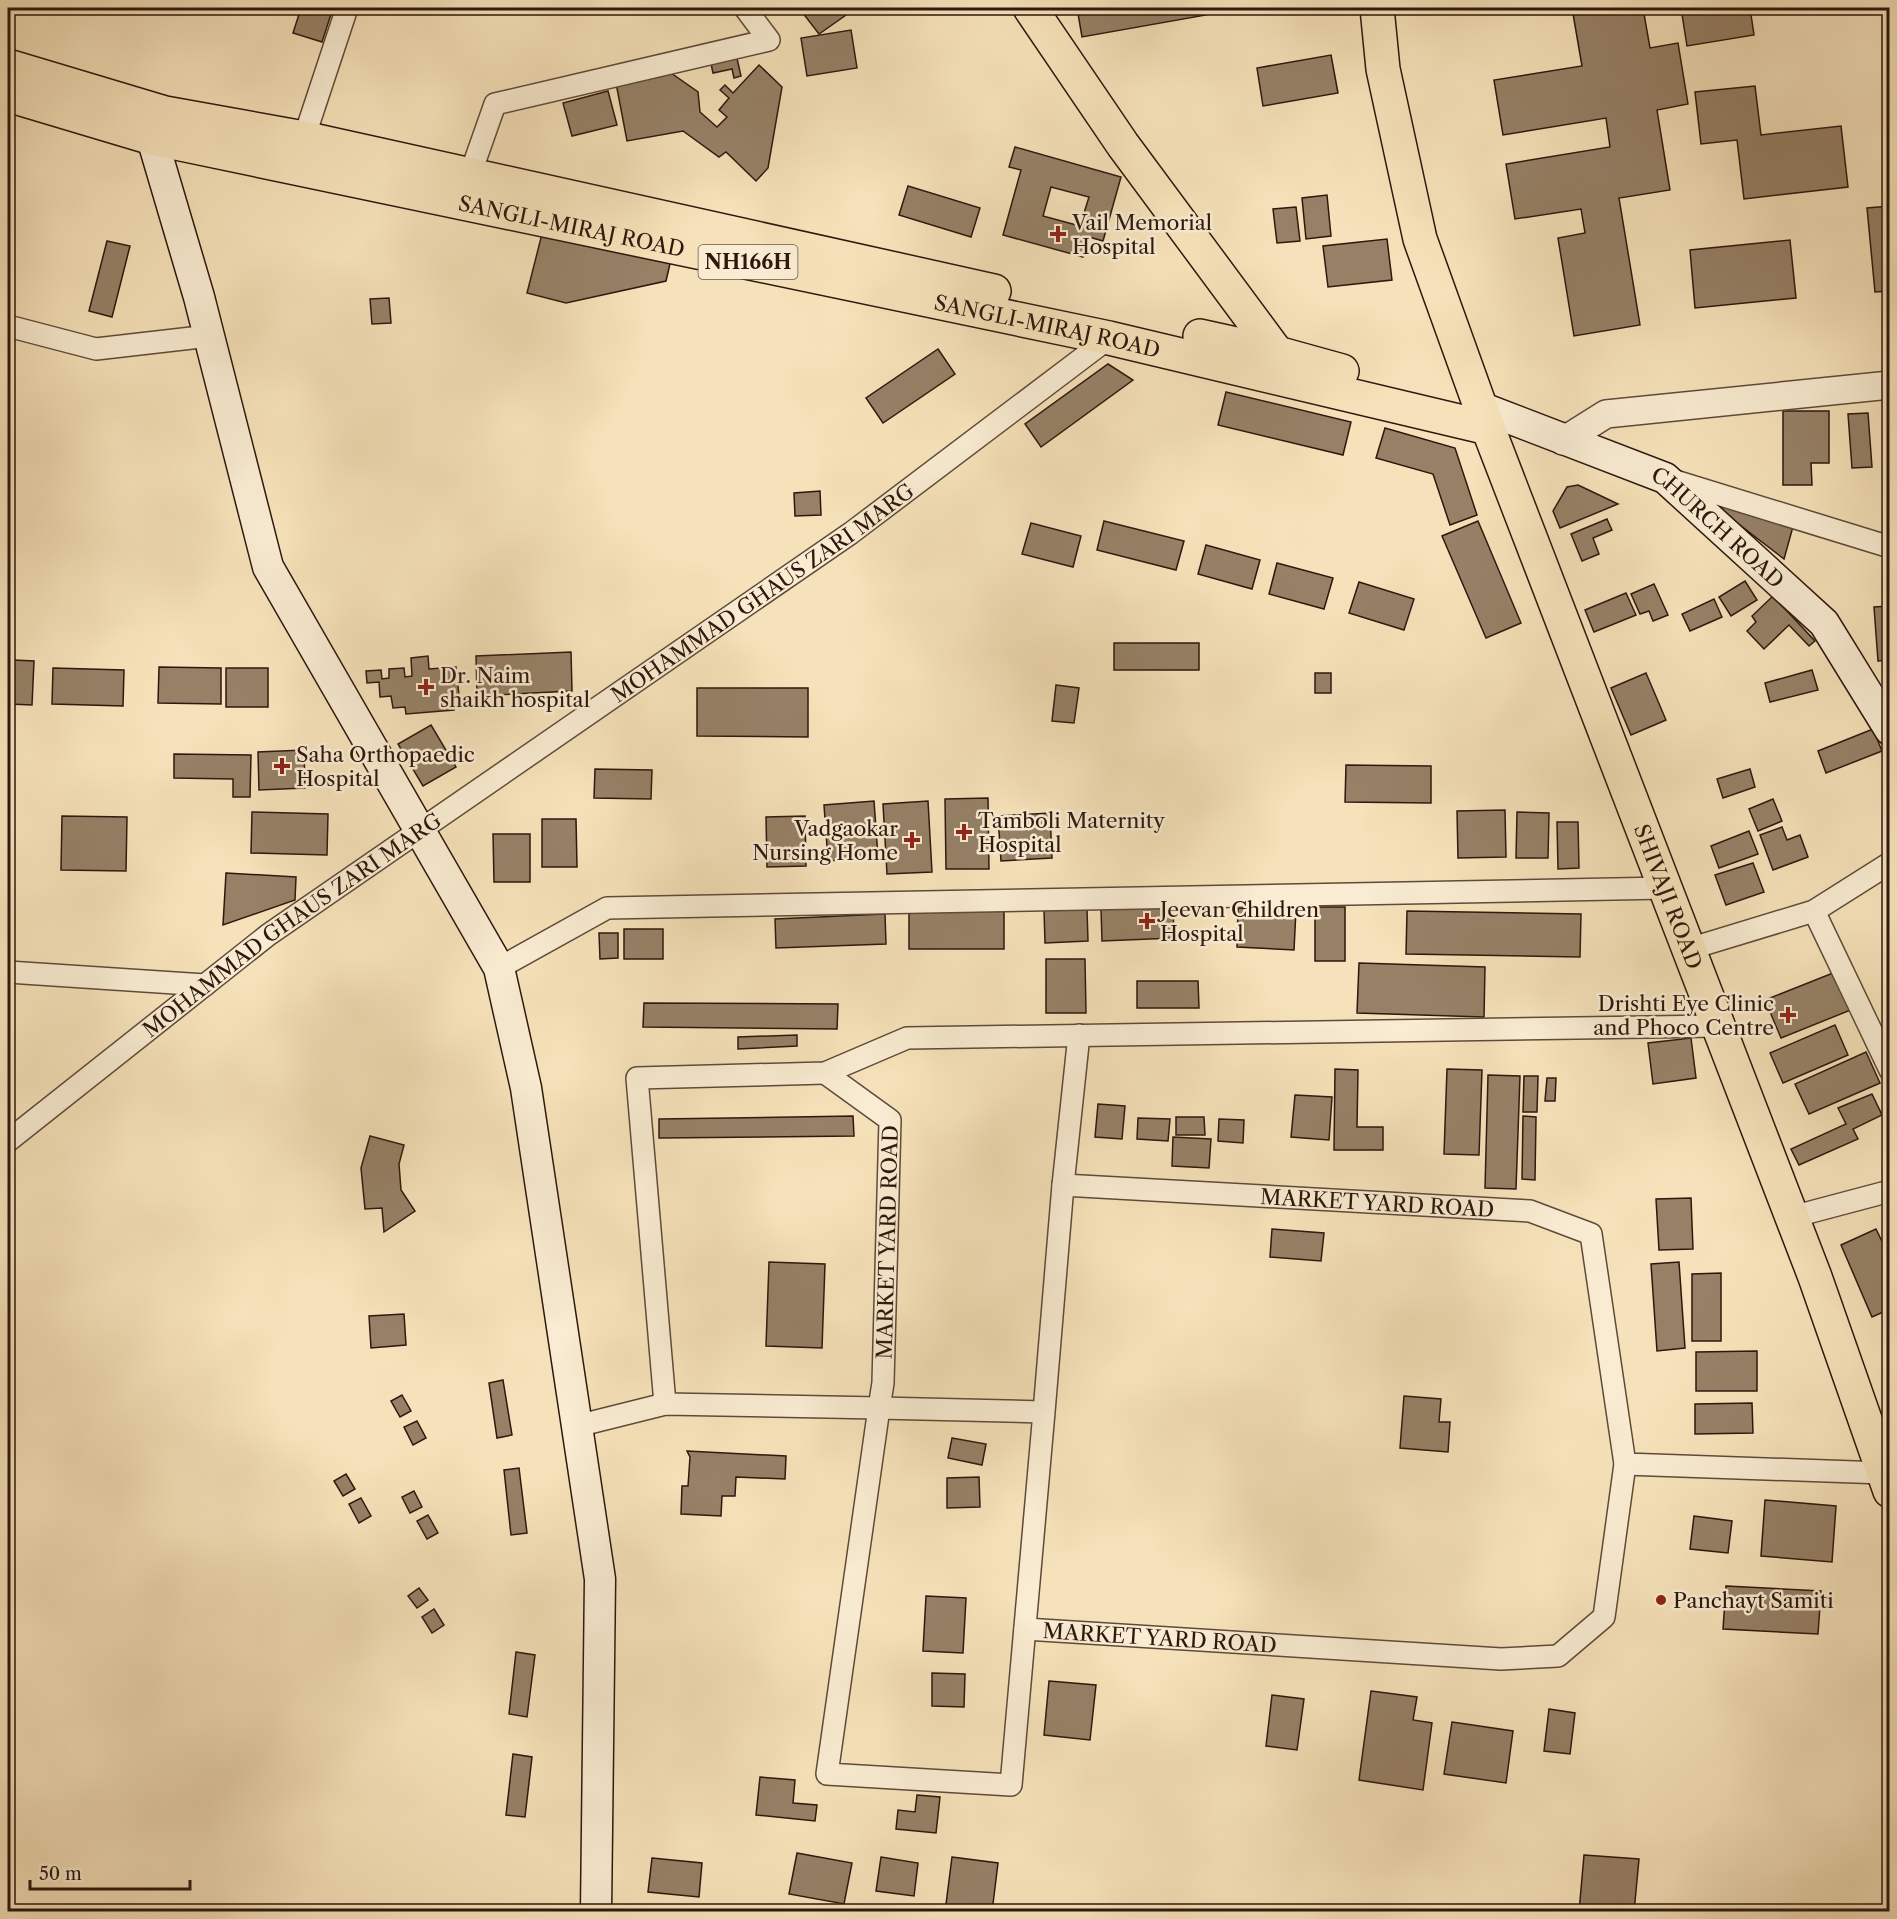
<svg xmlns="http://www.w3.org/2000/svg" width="1897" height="1919" font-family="'Libre Caslon Text',serif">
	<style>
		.building { fill: #968167; stroke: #2d170e; stroke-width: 1.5; fill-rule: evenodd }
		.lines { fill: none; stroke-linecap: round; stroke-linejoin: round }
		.minor-casing { stroke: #5f4a39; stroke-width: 24 }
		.tertiary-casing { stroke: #5f4a39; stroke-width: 30 }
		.secondary-casing { stroke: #2d170e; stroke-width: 33 }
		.primary-casing { stroke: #2d170e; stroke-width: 36 }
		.trunk-casing { stroke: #2d170e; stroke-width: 36 }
		.minor { stroke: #f9ecd2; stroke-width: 21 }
		.tertiary { stroke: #f9ecd2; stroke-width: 27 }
		.secondary { stroke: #f9ecd2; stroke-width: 30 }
		.primary { stroke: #f6e2ba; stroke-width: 33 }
		.trunk { stroke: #f6e2ba; stroke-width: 33 }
		.poi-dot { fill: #8f2418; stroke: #f9ecd2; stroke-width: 2 }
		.labels { text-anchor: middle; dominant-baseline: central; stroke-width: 5; stroke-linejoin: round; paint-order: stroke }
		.shield { fill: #f9ecd2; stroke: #6a5749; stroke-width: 1.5 }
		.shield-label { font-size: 20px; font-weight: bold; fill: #2d170e }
		.poi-label { font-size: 21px; fill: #2d170e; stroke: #f9ecd2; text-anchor: start }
		.street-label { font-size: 21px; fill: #2d170e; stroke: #f9ecd2 }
	</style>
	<rect width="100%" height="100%" fill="#f6e2ba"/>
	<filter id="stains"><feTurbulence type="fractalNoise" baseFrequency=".00333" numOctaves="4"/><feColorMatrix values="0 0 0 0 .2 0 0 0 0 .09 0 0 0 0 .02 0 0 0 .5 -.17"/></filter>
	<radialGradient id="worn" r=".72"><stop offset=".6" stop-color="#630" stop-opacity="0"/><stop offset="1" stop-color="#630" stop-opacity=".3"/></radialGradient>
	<!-- building -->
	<g class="building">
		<polygon points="301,8 333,8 322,42 293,33"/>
		<polygon points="799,8 856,8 819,34"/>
		<polygon points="1077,8 1205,8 1206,15 1082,37"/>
		<polygon points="1572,8 1643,8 1650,48 1678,43 1688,104 1657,110 1670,190 1619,198 1640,325 1574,336 1558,238 1585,233 1581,209 1515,219 1506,164 1610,147 1606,118 1503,135 1494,80 1582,66"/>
		<polygon points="1681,8 1750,8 1754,35 1687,46"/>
		<polygon points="851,30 857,68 807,76 801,38"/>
		<polygon points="736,54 741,76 734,78 732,69 713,73 710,59"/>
		<polygon points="1331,55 1338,93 1263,106 1257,68"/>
		<polygon points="759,65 782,87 768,168 756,181 726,152 719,157 683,131 627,141 616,83 671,73 698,92 700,112 717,127 727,117 719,110 729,98 720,90 725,85 733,93"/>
		<polygon points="1755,86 1761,135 1841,126 1848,187 1744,199 1737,140 1701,144 1695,92"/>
		<polygon points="608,91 617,125 572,136 563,103"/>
		<path d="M1015 147 1121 177 1103 241 1089 237 1083 257 1003 235 1021 170 1009 167ZM1051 187 1089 197 1080 226 1043 216Z"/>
		<polygon points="908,186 980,208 971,237 899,215"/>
		<polygon points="1327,195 1331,236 1306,239 1302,198"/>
		<polygon points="1890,206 1890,291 1875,292 1867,208"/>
		<polygon points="1296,207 1300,241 1277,243 1273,209"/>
		<polygon points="545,222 672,255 666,281 566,303 527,293"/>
		<polygon points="1387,239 1392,280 1328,287 1323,246"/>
		<polygon points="1790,240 1796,298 1695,308 1690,250"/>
		<polygon points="107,241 130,246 112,317 89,311"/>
		<polygon points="389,298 391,323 372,324 370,299"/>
		<polygon points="938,349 955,374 883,423 866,398"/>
		<polygon points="1108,364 1133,380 1041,447 1025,424"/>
		<polygon points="1226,392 1351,422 1343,455 1218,425"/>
		<polygon points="1783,411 1829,411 1829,463 1811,463 1812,485 1783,485"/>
		<polygon points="1868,413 1872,467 1852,468 1848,414"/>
		<polygon points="1385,428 1455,448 1477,515 1450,525 1433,474 1376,458"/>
		<polygon points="1578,485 1618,504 1560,528 1553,511 1567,487"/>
		<polygon points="820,491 821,515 795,516 794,493"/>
		<polygon points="1715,506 1732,506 1794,523 1784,559"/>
		<polygon points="1607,519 1612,530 1593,538 1599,554 1582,561 1571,534"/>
		<polygon points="1104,521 1184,541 1176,570 1097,550"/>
		<polygon points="1478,521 1521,623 1486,638 1442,536"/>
		<polygon points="1031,523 1081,536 1073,567 1022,554"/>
		<polygon points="1206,545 1260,560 1252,589 1198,574"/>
		<polygon points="1277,563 1333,578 1324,609 1269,594"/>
		<polygon points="1745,581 1757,600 1731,616 1719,597"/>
		<polygon points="1359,582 1414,599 1404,630 1349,613"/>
		<polygon points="1654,584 1668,615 1653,621 1649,611 1640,614 1631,594"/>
		<polygon points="1626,593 1636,615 1594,632 1585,610"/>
		<polygon points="1773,596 1815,641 1809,646 1789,625 1764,649 1747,631 1756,622 1752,616"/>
		<polygon points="1714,599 1722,617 1690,631 1682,614"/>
		<polygon points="1890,606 1890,660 1878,661 1874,607"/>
		<rect x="1114" y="643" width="85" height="27"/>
		<polygon points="571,652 572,691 477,696 476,656"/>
		<polygon points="428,656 429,669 456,667 460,705 453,705 454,710 406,714 405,707 393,708 391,696 380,697 379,682 367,683 366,671 381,670 382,679 389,678 389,669 404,668 405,677 412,676 411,658"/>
		<polygon points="13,660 34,661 32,705 10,704"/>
		<polygon points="159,667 221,668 221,704 158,703"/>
		<polygon points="53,668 124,670 123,706 52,704"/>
		<rect x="226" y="668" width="42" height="39"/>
		<polygon points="1812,670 1818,690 1770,702 1765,683"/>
		<rect x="1315" y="673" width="16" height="20"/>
		<polygon points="1646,673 1666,720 1631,735 1611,688"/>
		<polygon points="1056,685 1079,688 1074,723 1052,721"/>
		<polygon points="697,688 808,688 808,737 697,736"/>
		<polygon points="431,725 456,767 423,786 398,744"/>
		<polygon points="1873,729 1882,751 1826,773 1818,751"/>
		<polygon points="304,750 305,788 259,790 258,752"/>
		<polygon points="174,754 251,755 250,797 233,797 233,779 174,778"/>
		<polygon points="1346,765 1431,766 1431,803 1345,802"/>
		<polygon points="595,769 652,770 651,799 594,798"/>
		<polygon points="1750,769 1755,787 1723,798 1717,779"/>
		<polygon points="988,798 989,869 946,869 945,799"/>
		<polygon points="1773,799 1782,821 1758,831 1749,809"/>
		<polygon points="874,801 878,857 828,861 824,805"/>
		<polygon points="928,801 932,872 887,874 883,804"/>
		<polygon points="1505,810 1506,857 1458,858 1457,811"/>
		<polygon points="252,812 328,814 327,855 251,853"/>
		<polygon points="1517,812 1549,813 1548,858 1516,858"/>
		<polygon points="1050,813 1052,858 1001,861 998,816"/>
		<polygon points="62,816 127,817 126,871 61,870"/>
		<polygon points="805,816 806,866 767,867 766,817"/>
		<polygon points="542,819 576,819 577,867 542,867"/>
		<polygon points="1557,822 1578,822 1579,868 1558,869"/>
		<polygon points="1782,827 1787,840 1800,835 1808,857 1773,870 1760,835"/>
		<polygon points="1749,831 1758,854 1719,868 1711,846"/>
		<polygon points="493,834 530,834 530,882 494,882"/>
		<polygon points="1753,863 1764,892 1726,905 1715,875"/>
		<polygon points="226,873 296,877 295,900 223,925"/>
		<polygon points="1173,906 1174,938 1102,941 1101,909"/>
		<rect x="1315" y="907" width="30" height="54"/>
		<rect x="909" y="908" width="95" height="41"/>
		<polygon points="1238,908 1296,910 1294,950 1237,947"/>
		<polygon points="1087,909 1088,941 1045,943 1044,910"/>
		<polygon points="1407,911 1581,914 1580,957 1406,954"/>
		<polygon points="885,914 886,944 776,948 775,919"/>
		<rect x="624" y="929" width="39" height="30"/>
		<polygon points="599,933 618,933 618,958 600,959"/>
		<polygon points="1046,959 1085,959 1086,1013 1046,1013"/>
		<polygon points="1359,963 1485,967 1484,1017 1357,1013"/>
		<polygon points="1838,971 1853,1009 1781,1038 1765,1000"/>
		<polygon points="1137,981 1198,981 1199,1008 1137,1008"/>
		<polygon points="644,1003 838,1004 837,1029 643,1027"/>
		<polygon points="1835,1025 1848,1055 1783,1083 1770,1053"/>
		<polygon points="797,1035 797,1046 738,1049 738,1037"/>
		<polygon points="1691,1038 1696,1078 1653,1084 1648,1043"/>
		<polygon points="1866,1052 1880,1083 1809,1114 1795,1084"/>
		<polygon points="1335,1069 1358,1070 1357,1127 1383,1127 1383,1150 1334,1150"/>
		<polygon points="1447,1069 1482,1070 1479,1155 1444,1154"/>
		<polygon points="1488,1075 1520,1076 1516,1189 1485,1188"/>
		<polygon points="1524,1076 1538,1076 1537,1112 1523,1112"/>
		<polygon points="1547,1078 1556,1078 1555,1101 1545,1101"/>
		<polygon points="1872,1094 1882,1115 1853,1129 1858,1139 1799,1165 1791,1149 1846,1124 1838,1108"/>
		<polygon points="1295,1095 1332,1097 1329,1140 1291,1137"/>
		<polygon points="1098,1104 1125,1106 1122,1139 1095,1137"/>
		<polygon points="853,1116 854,1136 659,1138 659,1119"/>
		<polygon points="1523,1116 1536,1117 1535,1180 1522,1179"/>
		<polygon points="1176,1117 1204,1117 1205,1135 1176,1135"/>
		<polygon points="1138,1118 1170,1119 1168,1141 1137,1139"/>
		<polygon points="1219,1119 1244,1120 1243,1143 1218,1141"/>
		<polygon points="370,1136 404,1145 399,1164 401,1190 415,1211 384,1232 382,1208 365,1209 361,1168"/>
		<polygon points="1173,1137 1211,1139 1209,1168 1172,1166"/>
		<polygon points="1691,1198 1693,1249 1659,1250 1656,1199"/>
		<polygon points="1272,1229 1324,1233 1321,1261 1270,1257"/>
		<polygon points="1876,1229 1890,1258 1890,1309 1872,1317 1841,1245"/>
		<polygon points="769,1262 825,1264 822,1348 766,1346"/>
		<polygon points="1679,1262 1685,1348 1657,1351 1651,1264"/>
		<polygon points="1721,1273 1721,1341 1692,1341 1692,1274"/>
		<polygon points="404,1314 406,1345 371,1348 369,1316"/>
		<polygon points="1757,1351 1757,1391 1696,1391 1696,1352"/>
		<polygon points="503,1380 512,1435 497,1438 489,1383"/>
		<polygon points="402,1395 411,1411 400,1417 391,1401"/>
		<polygon points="1404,1396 1441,1399 1439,1422 1450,1422 1448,1452 1400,1448"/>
		<polygon points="1752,1403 1753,1433 1695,1434 1695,1404"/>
		<polygon points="417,1421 426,1438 413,1445 404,1427"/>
		<polygon points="952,1438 986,1444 982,1465 948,1458"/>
		<polygon points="687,1451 786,1456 785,1479 736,1477 735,1496 722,1496 721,1516 681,1514 682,1486 688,1486 690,1457"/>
		<polygon points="519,1468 527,1533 511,1535 504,1470"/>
		<polygon points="346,1474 355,1489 343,1496 334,1481"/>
		<polygon points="979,1477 980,1507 947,1508 947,1478"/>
		<polygon points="414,1491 422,1507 410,1513 402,1497"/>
		<polygon points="361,1498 371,1516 359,1523 349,1504"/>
		<polygon points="1765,1500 1836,1506 1832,1562 1761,1556"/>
		<polygon points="428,1515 438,1533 427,1539 417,1521"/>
		<polygon points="1694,1516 1732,1521 1728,1553 1690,1549"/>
		<polygon points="1726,1586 1821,1591 1818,1634 1723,1629"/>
		<polygon points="419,1588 428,1600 417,1608 408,1596"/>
		<polygon points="926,1596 966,1598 963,1653 923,1651"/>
		<polygon points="434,1609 444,1625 432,1633 422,1617"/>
		<polygon points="516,1652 535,1655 527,1717 509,1714"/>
		<polygon points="932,1673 965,1674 964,1707 932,1706"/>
		<polygon points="1049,1681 1096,1685 1090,1740 1044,1735"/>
		<polygon points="1371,1691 1417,1697 1413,1720 1432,1723 1423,1790 1359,1780"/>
		<polygon points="1272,1695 1304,1699 1297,1750 1266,1746"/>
		<polygon points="1549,1709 1575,1713 1570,1754 1544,1751"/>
		<polygon points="1452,1722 1513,1731 1506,1783 1444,1774"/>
		<polygon points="513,1754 532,1757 525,1817 506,1815"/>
		<polygon points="760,1777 795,1780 793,1803 817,1805 815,1821 756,1815"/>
		<polygon points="917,1795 940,1797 936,1833 896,1829 898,1810 915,1812"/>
		<polygon points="797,1853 852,1863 844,1904 789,1894"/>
		<polygon points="1584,1855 1639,1859 1634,1912 1579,1912"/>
		<polygon points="881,1857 918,1863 914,1896 876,1891"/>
		<polygon points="952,1857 998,1863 992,1912 945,1912"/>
		<polygon points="652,1858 702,1863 699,1897 648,1892"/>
	</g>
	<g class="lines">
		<!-- minor casing -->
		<g class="minor-casing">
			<g id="minor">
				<polyline points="304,138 347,8"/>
				<polyline points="470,175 495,104 769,40 745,8"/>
				<polyline points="8,326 96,349 209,336"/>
				<polyline points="1672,480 1890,547"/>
				<polyline points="1814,911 1890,1070"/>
				<polyline points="1689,949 1814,911 1890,863"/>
				<polyline points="499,968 607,908 1665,888"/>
				<polyline points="8,972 205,985"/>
				<path id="s1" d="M8 1141 268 935 851 533 1109 338"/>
				<polyline points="1063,1185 1079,1035"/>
				<polyline points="1792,1217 1890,1191"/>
				<polyline points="665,1404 637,1078 825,1073 907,1038 1718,1026"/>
				<path id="s2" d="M1044 1412 1011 1785 827 1774 879 1408 1044 1412 1063 1185 1530 1211 1591 1234 1625 1464 1883 1473"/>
				<path id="s3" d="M577 1426 665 1404 879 1408 883 1383 890 1120 825 1073"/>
				<path id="s4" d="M1025 1629 1501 1659 1558 1656 1604 1617 1625 1464"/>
			</g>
		</g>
		<!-- tertiary casing -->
		<g class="tertiary-casing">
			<polyline id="tertiary" points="1563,441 1606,414 1890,385"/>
		</g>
		<!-- secondary casing -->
		<g class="secondary-casing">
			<g id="secondary">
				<polyline points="162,119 152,138 199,297 268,567 499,968 526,1088 600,1579 596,1912"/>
				<path id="s5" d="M1480 407 1665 478 1824 623 1890 730"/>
			</g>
		</g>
		<!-- primary casing -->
		<g class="primary-casing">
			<g id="primary">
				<polyline points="1030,8 1123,145 1277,353"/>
				<path id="s6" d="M1488 428 1815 1277 1890 1491"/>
			</g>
		</g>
		<!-- trunk casing -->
		<g class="trunk-casing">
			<g id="trunk">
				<polyline points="1377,8 1383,69 1420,239 1488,428"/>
				<polyline points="8,66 165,113 304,138 994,291"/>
				<path id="s7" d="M8 95 152 138 1109 338 1488 428"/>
				<polyline points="1200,336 1277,353 1342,371"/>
			</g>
		</g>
		<!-- minor -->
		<use href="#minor" class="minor"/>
		<!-- tertiary -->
		<use href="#tertiary" class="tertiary"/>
		<!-- secondary -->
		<use href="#secondary" class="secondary"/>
		<!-- primary -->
		<use href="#primary" class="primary"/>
		<!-- trunk -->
		<use href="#trunk" class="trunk"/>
	</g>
	<!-- markers -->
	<g class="poi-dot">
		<path d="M1055 225h6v6h6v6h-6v6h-6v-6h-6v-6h6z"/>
		<path d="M423 678h6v6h6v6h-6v6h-6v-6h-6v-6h6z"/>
		<path d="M279 757h6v6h6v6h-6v6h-6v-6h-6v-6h6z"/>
		<path d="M961 823h6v6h6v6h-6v6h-6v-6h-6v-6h6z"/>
		<path d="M909 831h6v6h6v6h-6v6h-6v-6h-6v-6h6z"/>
		<path d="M1144 912h6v6h6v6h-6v6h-6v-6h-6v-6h6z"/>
		<path d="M1785 1006h6v6h6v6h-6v6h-6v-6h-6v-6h6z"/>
		<circle cx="1661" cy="1600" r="6"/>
	</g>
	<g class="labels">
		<!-- shield labels -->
		<rect class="shield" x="698.5" y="245" width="99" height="34" rx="4.5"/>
		<g class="shield-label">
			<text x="748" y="262">NH166H</text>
		</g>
		<!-- poi labels -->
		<g class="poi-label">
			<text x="1072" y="222">Vail Memorial<tspan x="1072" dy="24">Hospital</tspan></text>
			<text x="440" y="675">Dr. Naim<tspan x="440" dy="24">shaikh hospital</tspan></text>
			<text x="296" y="754">Saha Orthopaedic<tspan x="296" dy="24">Hospital</tspan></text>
			<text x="978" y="820">Tamboli Maternity<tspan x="978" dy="24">Hospital</tspan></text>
			<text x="898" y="828" text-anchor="end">Vadgaokar<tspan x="898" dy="24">Nursing Home</tspan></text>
			<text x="1160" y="909">Jeevan Children<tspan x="1160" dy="24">Hospital</tspan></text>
			<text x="1774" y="1003" text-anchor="end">Drishti Eye Clinic<tspan x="1774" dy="24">and Phoco Centre</tspan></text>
			<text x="1673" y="1600">Panchayt Samiti</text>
		</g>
		<!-- street labels -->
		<g class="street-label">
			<text stroke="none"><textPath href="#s7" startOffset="579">SANGLI-MIRAJ ROAD</textPath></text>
			<text stroke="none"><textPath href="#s7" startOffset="1065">SANGLI-MIRAJ ROAD</textPath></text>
			<text stroke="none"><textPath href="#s5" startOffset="270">CHURCH ROAD</textPath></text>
			<text stroke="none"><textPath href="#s1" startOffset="933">MOHAMMAD GHAUS ZARI MARG</textPath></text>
			<text stroke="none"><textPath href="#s6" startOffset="502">SHIVAJI ROAD</textPath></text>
			<text stroke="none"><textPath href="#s1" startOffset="357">MOHAMMAD GHAUS ZARI MARG</textPath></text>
			<text stroke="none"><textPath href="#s2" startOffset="1636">MARKET YARD ROAD</textPath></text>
			<text stroke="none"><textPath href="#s3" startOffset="471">MARKET YARD ROAD</textPath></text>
			<text stroke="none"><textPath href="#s4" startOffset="135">MARKET YARD ROAD</textPath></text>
		</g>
	</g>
	<!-- margin -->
	<rect width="1897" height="1919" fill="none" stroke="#f6e2ba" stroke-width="30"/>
	<rect x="9" y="9" width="1879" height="1901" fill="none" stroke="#2d170e" stroke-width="3"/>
	<rect x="15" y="15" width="1867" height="1889" fill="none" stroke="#2d170e" stroke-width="1.5"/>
	<!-- scale -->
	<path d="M30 1880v9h160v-9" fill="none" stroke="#2d170e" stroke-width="3"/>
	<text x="39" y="1880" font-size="18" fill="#2d170e" stroke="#f9ecd2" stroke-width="4.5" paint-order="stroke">50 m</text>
	<rect width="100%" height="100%" filter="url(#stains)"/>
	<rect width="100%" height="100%" fill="url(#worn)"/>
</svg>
